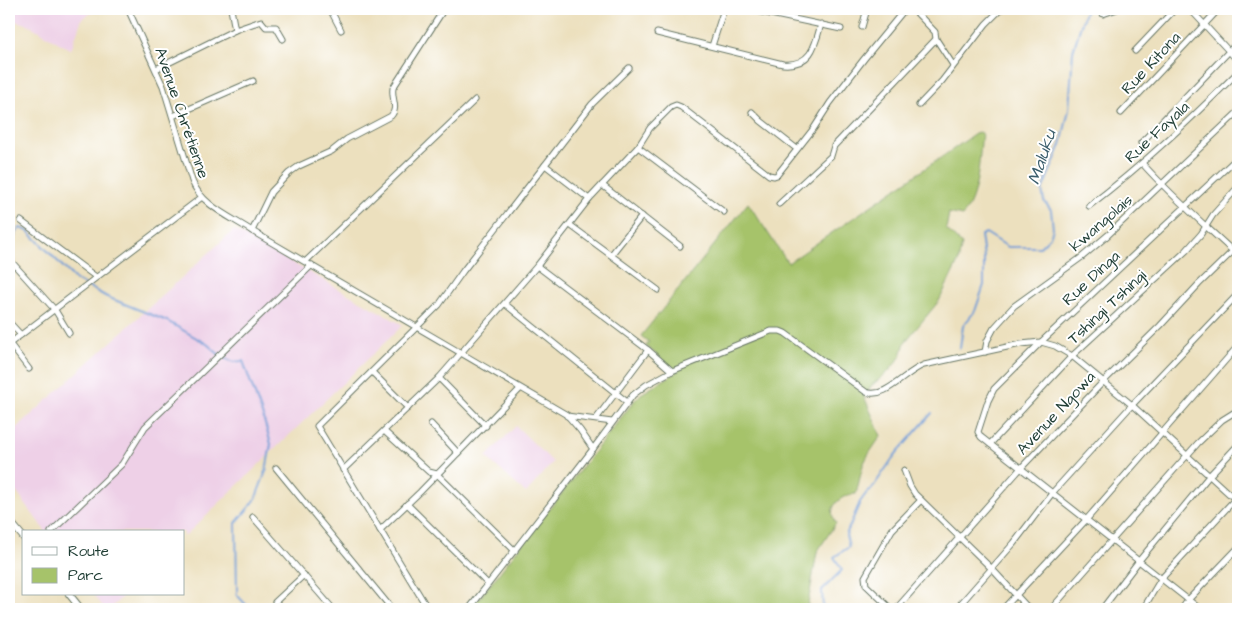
<svg xmlns="http://www.w3.org/2000/svg" width="1247" height="618" font-family="'Architects Daughter',sans-serif">
	<style>
		.built { fill: #eed0e7 }
		.green { fill: #a6c36a; stroke: #62804f }
		.lines { fill: none; stroke-linecap: round; stroke-linejoin: round }
		.stream { stroke: #6e9bd5; stroke-width: 2 }
		.minor-casing { stroke: #677664; stroke-width: 7 }
		.tertiary-casing { stroke: #677664; stroke-width: 8 }
		.minor { stroke: #fff; stroke-width: 5 }
		.tertiary { stroke: #fff; stroke-width: 6 }
		.labels { text-anchor: middle; dominant-baseline: central; stroke-width: 4; stroke-linejoin: round; paint-order: stroke }
		.street-label { font-size: 16px; fill: #1f3d34; stroke: #fff }
		.water-label { font-size: 18px; font-style: italic; fill: #3b5e6c; stroke: #fff }
	</style>
	<rect width="100%" height="100%" fill="#fff"/>
	<filter id="ink" filterUnits="userSpaceOnUse"><feTurbulence type="fractalNoise" baseFrequency=".02" numOctaves="2"/><feDisplacementMap in="SourceGraphic" scale="10" xChannelSelector="R" yChannelSelector="G"/><feConvolveMatrix kernelMatrix="1 2 1 2 8 2 1 2 1" color-interpolation-filters="sRGB"/></filter>
	<filter id="wash" filterUnits="userSpaceOnUse"><feTurbulence type="fractalNoise" baseFrequency=".0096" numOctaves="4" result="noise"/><feDisplacementMap in="SourceGraphic" scale="20" xChannelSelector="R" yChannelSelector="G"/><feGaussianBlur stdDeviation="1.12" result="paint"/><feColorMatrix in="noise" values="0 0 0 0 0 0 0 0 0 0 0 0 0 0 0 0 0 1.4 0 .05"/><feComposite in="paint" operator="in"/></filter>
	<g filter="url(#wash)">
		<rect width="100%" height="100%" fill="#ece0be"/>
		<!-- built -->
		<g class="built">
			<polygon points="9,9 100,9 82,18 71,50 27,24 10,20"/>
			<polygon points="234,230 403,325 184,537 184,532 46,532 9,482 9,435"/>
			<polygon points="516,426 553,462 526,493 486,457"/>
			<polygon points="93,594 125,594 110,609 105,609"/>
		</g>
		<!-- green -->
		<path class="green" d="M978 132 982 133C979 157 979 199 962 216L949 213 946 229 962 244 958 262 939 301 905 342 901 356 889 371 871 386 864 398 866 401 881 436 868 455 863 465 856 494C841 494 825 508 836 523L817 552 807 609H471L635 400 641 394 677 372 646 346 649 342 641 336 748 203 788 263Z"/>
		<g class="lines">
			<!-- stream -->
			<g class="stream">
				<polyline points="9,240 14,239 16,232 20,228 28,231 76,280 107,297 167,321 207,344 222,357 234,362 243,361 263,417 271,444 266,471 255,500 236,523 237,595 250,609"/>
				<polyline points="960,348 963,326 975,311 984,285 984,258 981,235 986,233 1008,247 1040,247 1050,237 1053,229 1051,210 1044,201 1042,190 1061,145 1069,109 1073,51 1086,9"/>
				<polyline points="823,609 822,590 842,570 834,557 849,547 846,535 860,502 868,491 871,490 895,455 932,413"/>
			</g>
		</g>
	</g>
	<g filter="url(#ink)">
		<g class="lines">
			<!-- minor casing -->
			<g class="minor-casing">
				<g id="minor">
					<path d="M128 9 163 86 192 181C201 205 231 217 252 231L567 415 580 430 593 449"/>
					<polyline points="330,9 341,30"/>
					<polyline points="747,9 841,29"/>
					<polyline points="913,9 935,32 936,39 953,65"/>
					<polyline points="1069,9 1070,10"/>
					<polyline points="1190,9 1238,61"/>
					<polyline points="1103,14 1117,9"/>
					<polyline points="862,27 867,9"/>
					<polyline points="235,30 261,21 266,27 276,27 283,39"/>
					<path d="M657 33 783 64C811 66 815 46 821 24"/>
					<polyline points="712,46 724,9"/>
					<polyline points="1135,51 1175,9"/>
					<polyline points="156,69 235,30 231,9"/>
					<polyline points="919,105 942,81 986,24 1001,9"/>
					<polyline points="752,112 761,121 797,149"/>
					<polyline points="1121,113 1219,9"/>
					<polyline points="173,116 253,81"/>
					<polyline points="1141,143 1238,42"/>
					<polyline points="638,147 724,212"/>
					<path d="M1142 163C1172 197 1205 225 1238 256"/>
					<polyline points="545,165 589,199"/>
					<polyline points="602,185 680,246"/>
					<polyline points="779,204 831,156 834,146 936,39"/>
					<path d="M1089 206C1143 165 1191 119 1238 72"/>
					<polyline points="21,221 96,277"/>
					<polyline points="570,225 658,290"/>
					<path d="M252 231 271 192 289 173 299 166 332 151 347 139 391 116C399 107 391 99 393 88L444 9"/>
					<polyline points="611,255 642,216"/>
					<polyline points="9,259 55,310 69,333"/>
					<polyline points="306,261 475,100"/>
					<polyline points="537,266 648,350 672,371"/>
					<polyline points="505,304 627,402"/>
					<polyline points="9,322 21,335"/>
					<polyline points="9,344 202,197"/>
					<polyline points="10,344 29,369"/>
					<polyline points="985,352 987,341 994,328 1014,306 1082,257 1108,235 1238,112"/>
					<polyline points="372,372 408,408"/>
					<polyline points="439,378 486,426"/>
					<polyline points="567,416 612,422"/>
					<polyline points="596,419 648,350"/>
					<polyline points="431,424 458,453"/>
					<polyline points="384,431 429,472 437,474 515,551"/>
					<polyline points="990,444 1072,356 1186,251 1201,234 1213,215 1238,187"/>
					<polyline points="276,468 392,609"/>
					<polyline points="343,470 439,378 537,266 589,199 638,147 650,128 671,107 676,105 681,107 769,175 774,176 777,175 814,128 830,103 864,59 905,9"/>
					<polyline points="904,470 910,486 915,494 992,569 1029,609"/>
					<polyline points="407,504 488,584"/>
					<polyline points="253,517 333,609"/>
					<polyline points="380,530 420,492 520,389"/>
					<polyline points="51,532 122,464 145,427 312,265"/>
					<polyline points="275,602 304,575"/>
					<polyline points="428,609 317,426 439,305 463,271 592,104 629,68"/>
					<path d="M469 609 593 449 633 395 646 385 672 371 771 331H780L785 333 866 392C885 400 906 371 924 365L1021 344 1041 342 1055 346 1072 356 1132 405 1238 502"/>
					<polyline points="891,609 866,585 865,577 892,530 921,500"/>
					<polyline points="896,609 1021,468 1103,382 1160,326 1199,284 1233,251 1238,239"/>
					<polyline points="956,609 1014,543 1053,492 1132,405 1238,294"/>
					<polyline points="1003,609 1086,520 1238,346"/>
					<polyline points="1051,609 1198,443 1222,420 1238,410"/>
					<polyline points="1102,609 1138,562 1209,476 1238,445"/>
					<polyline points="1143,609 1161,579 1238,496"/>
					<polyline points="1182,609 1188,600 1238,548"/>
					<polyline points="1200,609 981,437 978,432 988,401 994,389 1041,342 1238,157"/>
					<polyline points="1233,609 1238,603"/>
				</g>
			</g>
			<!-- tertiary casing -->
			<g class="tertiary-casing">
				<g id="tertiary">
					<polyline points="9,520 24,538"/>
					<polyline points="69,594 81,609"/>
				</g>
			</g>
			<!-- minor -->
			<use href="#minor" class="minor"/>
			<!-- tertiary -->
			<use href="#tertiary" class="tertiary"/>
		</g>
	</g>
	<g class="labels">
		<!-- street labels -->
		<g class="street-label">
			<text transform="translate(1151 63) rotate(-47)">Rue Kitona</text>
			<text transform="translate(182 113) rotate(71)">Avenue Chrétienne</text>
			<text transform="translate(1157 132) rotate(-43)">Rue Fayala</text>
			<text transform="translate(1101 223) rotate(-41)">kwangolais</text>
			<text transform="translate(1091 278) rotate(-43)">Rue Dinga</text>
			<text transform="translate(1107 307) rotate(-43)">Tshingi Tshingi</text>
			<text transform="translate(1056 413) rotate(-47)">Avenue Ngowa</text>
		</g>
		<!-- water labels -->
		<g class="water-label">
			<text transform="translate(1042 157) rotate(-72)">Maluku</text>
		</g>
	</g>
	<!-- margin -->
	<rect width="1247" height="618" fill="none" stroke="#fff" stroke-width="30"/>
	<!-- legend -->
	<rect x="22" y="530" width="162" height="65" fill="#ffffff" stroke="#a5b1ae"/>
	<rect x="32" y="547" width="25" height="8" fill="#ffffff" stroke="#a5b1ae"/>
	<text x="68" y="556" font-size="15" fill="#1f3d34">Route</text>
	<rect x="32" y="568" width="25" height="15" fill="#a6c36a" stroke="#a5b1ae"/>
	<text x="68" y="580" font-size="15" fill="#1f3d34">Parc</text>
</svg>
